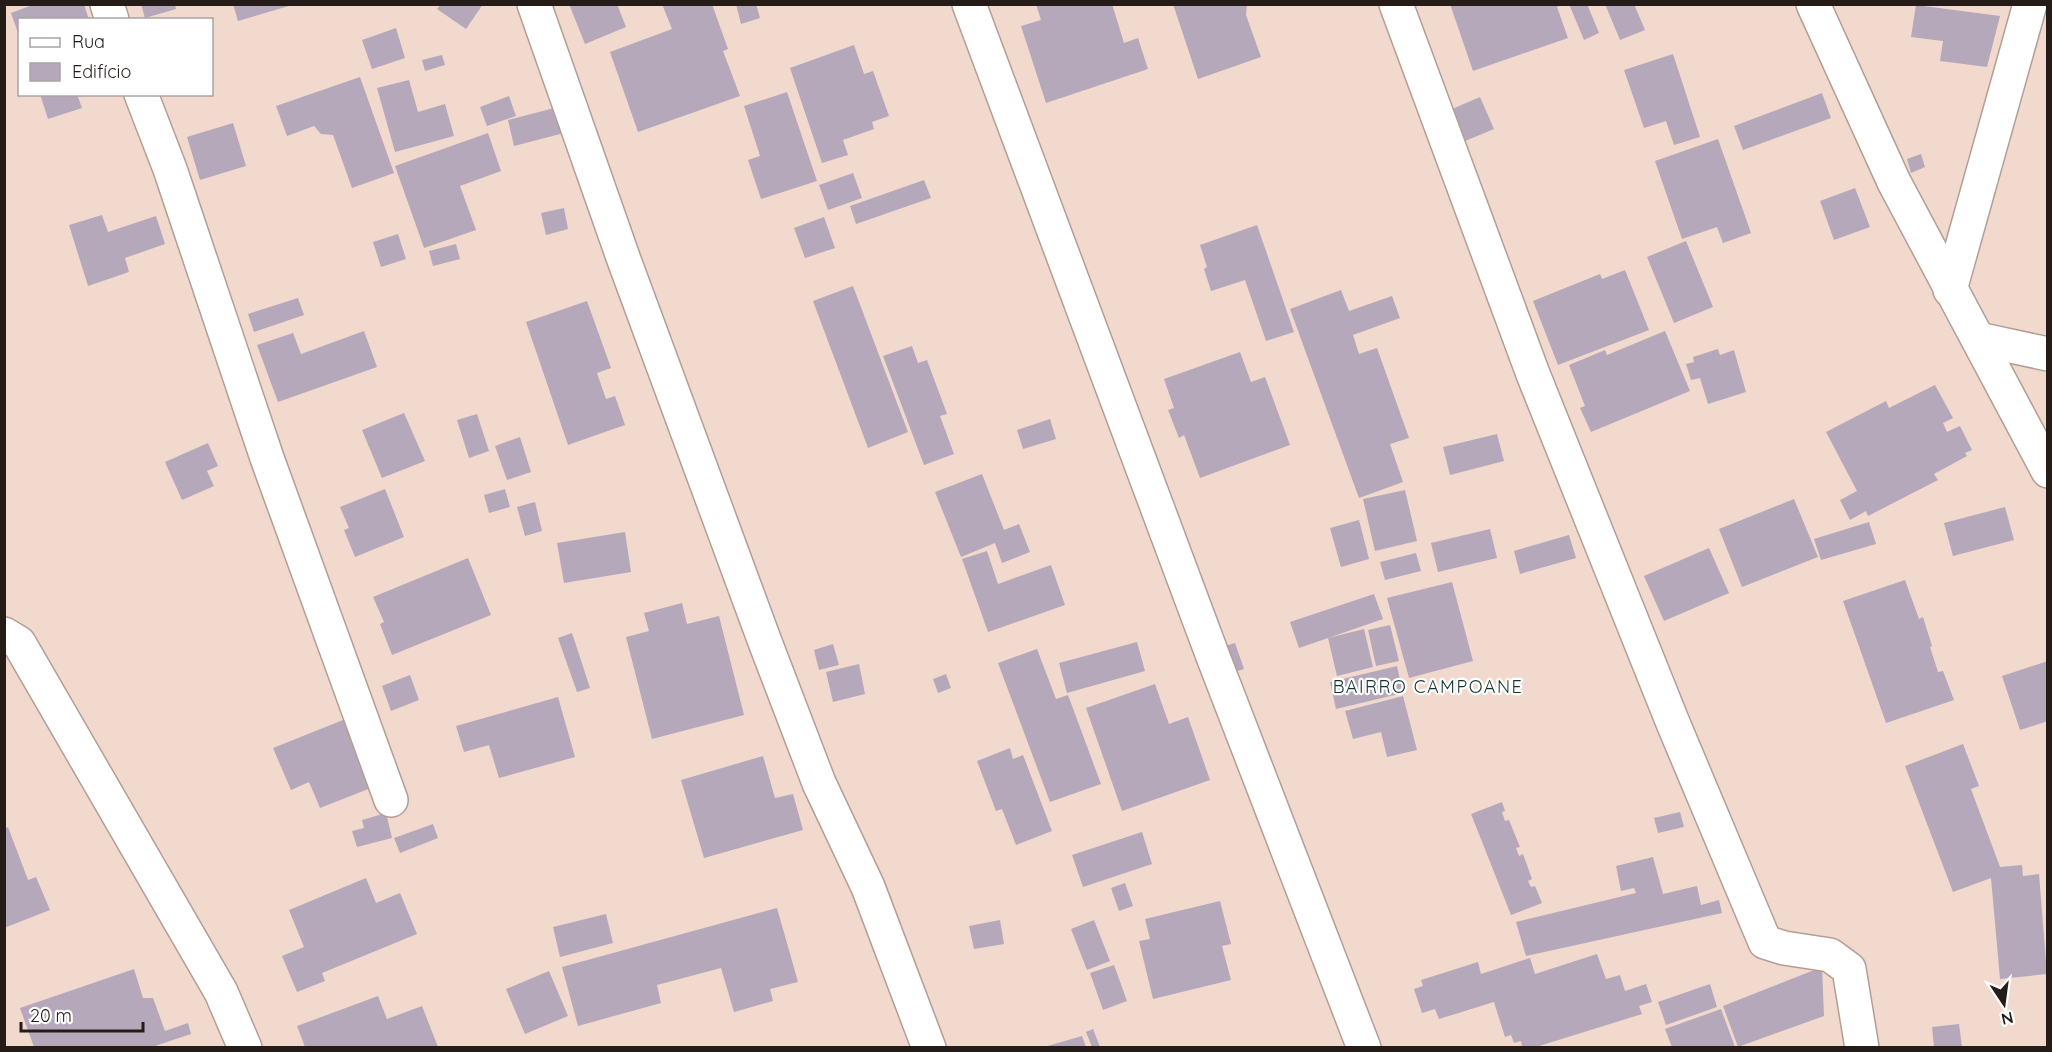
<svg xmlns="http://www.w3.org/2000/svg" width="2052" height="1052" font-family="Quicksand,sans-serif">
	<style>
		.building { fill: #b5a8ba }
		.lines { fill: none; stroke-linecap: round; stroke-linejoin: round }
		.minor-casing { stroke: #b49e94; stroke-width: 36 }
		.minor { stroke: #fff; stroke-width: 33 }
		.labels { text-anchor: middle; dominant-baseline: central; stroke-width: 4.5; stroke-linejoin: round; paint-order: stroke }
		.neighbourhood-label { font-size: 18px; letter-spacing: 1.5px; fill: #123532; stroke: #fff }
	</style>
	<rect width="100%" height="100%" fill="#f1d9ce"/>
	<!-- building -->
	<g class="building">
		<polygon points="35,4 84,4 89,20 20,20 19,36 11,13"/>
		<polygon points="141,4 175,4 176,9 145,18"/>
		<polygon points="233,4 292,4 292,5 238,21"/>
		<polygon points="441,4 483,4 466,29 437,9"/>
		<polygon points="569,4 617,4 626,27 585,44"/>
		<polygon points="662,4 712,4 728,49 723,51 740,96 638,132 610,52 672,29"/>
		<polygon points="736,4 756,4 760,18 741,24"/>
		<polygon points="1036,4 1112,4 1124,43 1138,38 1148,69 1046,103 1021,26 1041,20"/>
		<polygon points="1173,4 1247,4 1246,15 1261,57 1198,79"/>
		<polygon points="1450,4 1563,4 1557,7 1568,38 1473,71"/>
		<polygon points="1569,4 1587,4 1599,33 1584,40"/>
		<polygon points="1605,4 1634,4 1645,30 1620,40"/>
		<polygon points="1916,5 2000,16 1987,67 1940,61 1943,41 1911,37"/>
		<polygon points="396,28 405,58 372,69 362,40"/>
		<polygon points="854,45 864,74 873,71 889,116 872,122 874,129 843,140 848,155 822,163 790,68"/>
		<polygon points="1673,54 1700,137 1674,145 1666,121 1644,128 1624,70"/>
		<polygon points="442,55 445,65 425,71 422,60"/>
		<polygon points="360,77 394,173 352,188 333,135 321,134 314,126 287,136 276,106"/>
		<polygon points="409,80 418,112 445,104 454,136 395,152 377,88"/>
		<polygon points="787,92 817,181 761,199 748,160 760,156 744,106"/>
		<polygon points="1822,93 1831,118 1743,150 1734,126"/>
		<polygon points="40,94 77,94 82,108 48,119"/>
		<polygon points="509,96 516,116 487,126 480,107"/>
		<polygon points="1480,97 1494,129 1458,144 1445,112"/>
		<polygon points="562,106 568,132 514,146 508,120"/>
		<polygon points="233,123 246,166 200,180 187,137"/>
		<polygon points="488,133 501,171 460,186 476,230 424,248 395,166"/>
		<polygon points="1718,139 1751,233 1723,243 1717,227 1682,239 1655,161"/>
		<polygon points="1921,154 1925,167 1911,173 1907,159"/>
		<polygon points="853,173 862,198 828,210 819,185"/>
		<polygon points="924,180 931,198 856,224 850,206"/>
		<polygon points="1855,188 1870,227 1834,240 1820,201"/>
		<polygon points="564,208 568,229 546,235 541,213"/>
		<polygon points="102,215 108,232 156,216 165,244 125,258 129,272 88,286 69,225"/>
		<polygon points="824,217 835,248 805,258 794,228"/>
		<polygon points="1257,225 1294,332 1266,341 1245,280 1211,291 1204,269 1207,267 1200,245"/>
		<polygon points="398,234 406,259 381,267 373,242"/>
		<polygon points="1686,241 1713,307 1674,323 1647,257"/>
		<polygon points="456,244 460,259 433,266 429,251"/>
		<polygon points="1625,270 1649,330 1558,365 1533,301 1600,274 1602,279"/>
		<polygon points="853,286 908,432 868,448 813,301"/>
		<polygon points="1341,290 1349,311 1392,296 1400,318 1353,335 1359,354 1377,348 1409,438 1390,444 1403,482 1359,498 1290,309"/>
		<polygon points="298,298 304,315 254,332 248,314"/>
		<polygon points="587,301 611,368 597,373 606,399 615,396 625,425 568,445 526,322"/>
		<polygon points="364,331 377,367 278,402 257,345 293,333 301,354"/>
		<polygon points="1665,331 1690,391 1591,432 1580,408 1585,406 1569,365 1605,350 1607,355"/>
		<polygon points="912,346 918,363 927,360 947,414 940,416 954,454 924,465 883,356"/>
		<polygon points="1718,349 1720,355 1734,350 1746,392 1708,404 1700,378 1691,380 1686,364 1694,362 1693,357"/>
		<polygon points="1240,352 1251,382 1265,377 1290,445 1200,478 1184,435 1179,438 1168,410 1174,408 1164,379"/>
		<polygon points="1935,385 1953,418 1943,423 1947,432 1960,426 1972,450 1965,453 1967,456 1934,474 1938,480 1868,516 1866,511 1850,520 1840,500 1857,491 1826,432 1886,401 1889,408"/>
		<polygon points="404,413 425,461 382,478 362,430"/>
		<polygon points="477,414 489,451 469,458 457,420"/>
		<polygon points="1050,419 1056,439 1023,449 1017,430"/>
		<polygon points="1497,434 1504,461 1450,475 1443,447"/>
		<polygon points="520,437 531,472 507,480 495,446"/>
		<polygon points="208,443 218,466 207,471 214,486 182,500 165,462"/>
		<polygon points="982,474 1004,530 1019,524 1030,552 1002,563 995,543 961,557 935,492"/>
		<polygon points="385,489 404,537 355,557 344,530 349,528 340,507"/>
		<polygon points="505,489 510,507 489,513 484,495"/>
		<polygon points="1405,490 1417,541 1375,551 1363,499"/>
		<polygon points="1794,499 1818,557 1742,587 1719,529"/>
		<polygon points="535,502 542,531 525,536 517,507"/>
		<polygon points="2005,507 2014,540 1953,556 1944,523"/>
		<polygon points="1359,520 1369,559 1341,567 1330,528"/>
		<polygon points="1869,522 1876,544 1821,560 1814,539"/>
		<polygon points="1490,529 1497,558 1438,572 1431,543"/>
		<polygon points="625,532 631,572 564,583 557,543"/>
		<polygon points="1569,535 1576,558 1520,574 1514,551"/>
		<polygon points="1709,548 1729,593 1664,621 1644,576"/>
		<polygon points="987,551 998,584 1051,565 1065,605 988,632 962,559"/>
		<polygon points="1416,553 1421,571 1385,580 1380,562"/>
		<polygon points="468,558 491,615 392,655 380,624 384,622 373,597"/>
		<polygon points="1905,580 1919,619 1923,617 1932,646 1930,647 1938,672 1943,671 1954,700 1886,723 1843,601"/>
		<polygon points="1452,582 1473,661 1409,678 1387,598"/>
		<polygon points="1374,594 1383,619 1299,648 1290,622"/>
		<polygon points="682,603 687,624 719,616 744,715 652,739 626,637 649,631 644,613"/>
		<polygon points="1390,625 1399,661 1376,666 1368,630"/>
		<polygon points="1364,629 1373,667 1337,676 1328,638"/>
		<polygon points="572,633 590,688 577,692 558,638"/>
		<polygon points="1137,642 1145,671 1067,693 1059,663"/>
		<polygon points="1235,643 1244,669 1234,672 1225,646"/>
		<polygon points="833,644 839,665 819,670 814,650"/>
		<polygon points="1037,649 1056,699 1068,695 1101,784 1050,802 998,663"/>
		<polygon points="2048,661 2048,721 2020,730 2002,676"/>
		<polygon points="859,664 865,694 833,702 826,672"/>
		<polygon points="1397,666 1403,693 1336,709 1330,682"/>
		<polygon points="946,674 951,688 938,693 933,679"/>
		<polygon points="410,675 419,700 391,711 382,686"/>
		<polygon points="1155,684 1169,724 1188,717 1210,780 1122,811 1086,708"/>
		<polygon points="1403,696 1417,750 1387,757 1381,732 1353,739 1345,711"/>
		<polygon points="558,697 575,757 499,778 489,745 464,752 456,726"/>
		<polygon points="348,718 376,786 320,808 309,782 291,790 273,748"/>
		<polygon points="1963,744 1979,786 1971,789 2000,867 2022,865 2023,876 2039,874 2047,974 2000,979 1991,878 1953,892 1905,766"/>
		<polygon points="1010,748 1013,759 1023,755 1052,831 1016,845 1002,809 996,811 977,761"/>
		<polygon points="763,756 775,798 793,794 803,830 704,858 681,780"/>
		<polygon points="1502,802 1505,811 1502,812 1505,821 1509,820 1520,847 1516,848 1519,856 1523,854 1532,879 1528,881 1531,887 1535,886 1542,903 1511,915 1471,814"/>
		<polygon points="1680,812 1684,827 1658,833 1654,818"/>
		<polygon points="386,813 392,838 357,847 352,831 364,828 362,820"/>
		<polygon points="433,824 438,838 400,853 394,838"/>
		<polygon points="8,827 28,880 36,877 50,910 4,928 4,829"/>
		<polygon points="1142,832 1152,864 1083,887 1072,855"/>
		<polygon points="1653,857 1663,894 1697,886 1701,905 1719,900 1722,913 1526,956 1516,922 1636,893 1634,888 1621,891 1616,866"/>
		<polygon points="366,878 376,903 400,893 417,934 322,973 325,981 297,992 282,956 304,947 289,910"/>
		<polygon points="1125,883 1133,906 1119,911 1111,888"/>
		<polygon points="1220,901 1231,944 1222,946 1231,980 1153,999 1139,941 1150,939 1145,919"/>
		<polygon points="777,908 798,982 770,989 773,1001 734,1012 721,968 657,985 661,1003 578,1026 562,967"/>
		<polygon points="606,914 613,943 560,957 553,927"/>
		<polygon points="1000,920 1004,944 974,949 969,926"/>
		<polygon points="1094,920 1110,961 1087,970 1071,929"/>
		<polygon points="1597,954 1606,979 1620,975 1625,991 1646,984 1652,1002 1639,1006 1642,1014 1536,1047 1522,1047 1521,1041 1514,1043 1511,1035 1505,1037 1494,1002 1439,1019 1435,1009 1422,1013 1414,989 1423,986 1421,980 1478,962 1481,974 1530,958 1535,974"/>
		<polygon points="1114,965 1127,1001 1103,1010 1090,973"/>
		<polygon points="1822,967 1824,1016 1738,1047 1723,1006"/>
		<polygon points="134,969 143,998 153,998 165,1031 188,1023 191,1034 152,1047 34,1047 20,1008"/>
		<polygon points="549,971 568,1016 525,1034 506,989"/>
		<polygon points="1710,984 1717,1007 1666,1025 1658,1002"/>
		<polygon points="378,996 387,1019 422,1006 438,1047 305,1047 297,1026"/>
		<polygon points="1721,1009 1735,1047 1672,1047 1665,1029"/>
		<polygon points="1959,1024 1962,1047 1934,1047 1932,1027"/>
		<polygon points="1093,1029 1100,1047 1092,1047 1086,1032"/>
		<polygon points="1082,1036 1086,1047 1044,1047"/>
	</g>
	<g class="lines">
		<!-- minor casing -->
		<g class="minor-casing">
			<g id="minor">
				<polyline points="107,4 112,20"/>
				<polyline points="534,4 624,260 765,642 819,783 868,887 929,1048"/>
				<polyline points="969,4 1212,654 1364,1048"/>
				<polyline points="1396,4 1533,374 1673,723 1765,942 1784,948 1830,955 1849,969 1862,1048"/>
				<polyline points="1813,4 1894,182 2048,471"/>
				<polyline points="141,94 170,169 267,458 391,800"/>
				<polyline points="1950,290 2030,4"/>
				<polyline points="1978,339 2048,354"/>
				<polyline points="4,634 19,643 221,992 245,1048"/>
			</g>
		</g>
		<!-- minor -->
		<use href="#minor" class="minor"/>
	</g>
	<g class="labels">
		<!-- neighbourhood labels -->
		<g class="neighbourhood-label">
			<text x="1428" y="686">BAIRRO CAMPOANE</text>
		</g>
	</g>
	<!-- border -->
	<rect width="2052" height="1052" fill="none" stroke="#251c18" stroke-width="12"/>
	<!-- legend -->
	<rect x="18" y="18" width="195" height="78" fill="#ffffff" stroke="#a8a4a3" stroke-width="1.5"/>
	<rect x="30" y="38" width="30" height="9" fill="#ffffff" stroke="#a8a4a3" stroke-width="1.5"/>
	<text x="72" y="48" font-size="18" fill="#251c18">Rua</text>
	<rect x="30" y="63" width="30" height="18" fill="#b5a8ba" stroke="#a8a4a3" stroke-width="1.5"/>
	<text x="72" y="78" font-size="18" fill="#251c18">Edifício</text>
	<!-- north arrow -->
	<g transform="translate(2004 1004) rotate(167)" stroke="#ffffff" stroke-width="4.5" paint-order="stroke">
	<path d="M0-4.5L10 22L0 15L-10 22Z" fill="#251c18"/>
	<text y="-9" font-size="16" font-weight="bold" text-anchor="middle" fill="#251c18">N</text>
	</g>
	<!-- scale -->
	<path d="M21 1022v9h122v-9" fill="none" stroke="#251c18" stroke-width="3"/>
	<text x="30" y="1022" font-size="18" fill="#251c18" stroke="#ffffff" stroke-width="4.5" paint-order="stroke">20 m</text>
</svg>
